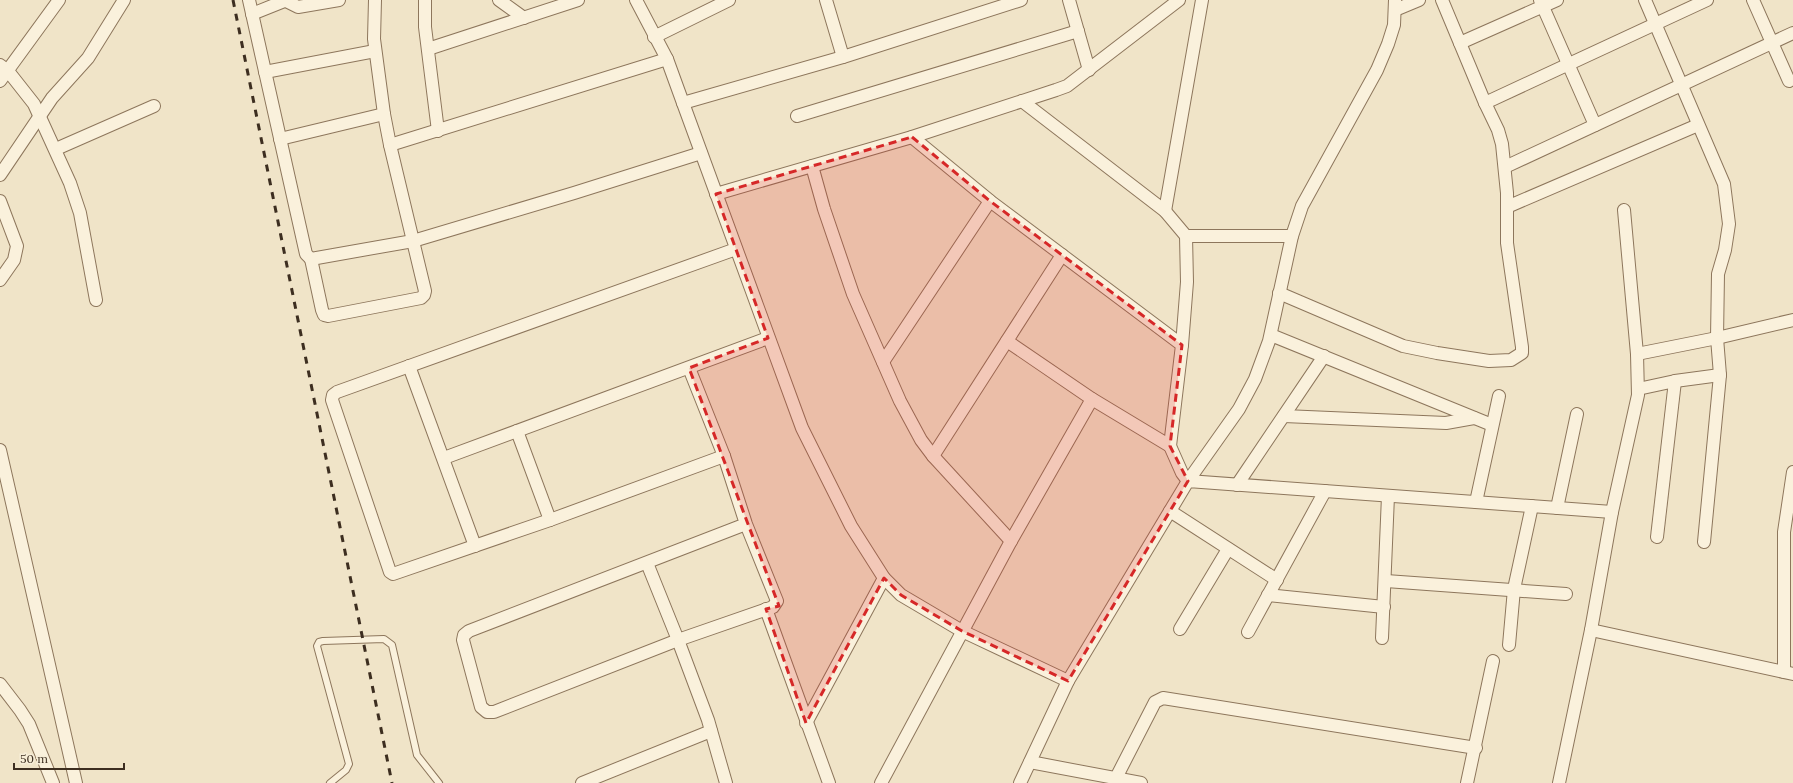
<svg xmlns="http://www.w3.org/2000/svg" width="1793" height="783" font-family="Lora,serif">
	<style>
		.lines { fill: none; stroke-linecap: round; stroke-linejoin: round }
		.service-casing { stroke: #8d765c; stroke-width: 8 }
		.minor-casing { stroke: #8d765c; stroke-width: 14 }
		.service { stroke: #faf1dc; stroke-width: 6 }
		.minor { stroke: #faf1dc; stroke-width: 12 }
		.rail { stroke: #3d2e20; stroke-width: 3; stroke-dasharray: 7 7; stroke-linecap: butt }
		.marked { fill: #d62828; fill-opacity: 0.2; stroke: #d62828; stroke-width: 3; stroke-dasharray: 8 5; stroke-linejoin: round }
	</style>
	<rect width="100%" height="100%" fill="#f0e4c8"/>
	<g class="lines">
		<!-- service casing -->
		<g class="service-casing">
			<polyline id="service" points="330,783 346,770 349,764 317,646 319,642 323,641 384,639 392,645 417,755 439,783"/>
		</g>
		<!-- minor casing -->
		<g class="minor-casing">
			<g id="minor">
				<polyline points="249,0 306,254 311,259 413,241 574,193 701,153"/>
				<polyline points="425,0 425,27 438,131"/>
				<polyline points="499,0 524,18"/>
				<polyline points="636,0 667,59 683,103 843,57 1021,0"/>
				<polyline points="826,0 843,57"/>
				<polyline points="1069,0 1089,70"/>
				<polyline points="1540,0 1595,125"/>
				<polyline points="1645,0 1724,184 1729,224 1725,250 1718,274 1717,338 1720,375 1704,542"/>
				<polyline points="1753,0 1789,81"/>
				<polyline points="286,1 298,7 339,0"/>
				<polyline points="1395,10 1419,0"/>
				<polyline points="252,14 287,0"/>
				<polyline points="654,37 729,0"/>
				<polyline points="1460,43 1557,0"/>
				<polyline points="428,49 578,0"/>
				<polyline points="0,65 8,71 34,104 70,183 80,213 96,300"/>
				<polyline points="265,72 375,51"/>
				<polyline points="0,81 59,0"/>
				<polyline points="1022,101 1165,211 1186,236 1187,282 1182,345"/>
				<polyline points="683,103 802,428 851,526 884,578 901,595 962,631 1068,681"/>
				<polyline points="1485,103 1707,0"/>
				<polyline points="797,116 1078,31"/>
				<polyline points="912,137 990,201 1182,345 1170,446 1092,399 1007,341"/>
				<polyline points="280,139 384,114"/>
				<polyline points="390,145 667,59"/>
				<polyline points="56,149 154,106"/>
				<polyline points="812,166 824,209 853,294 900,401 921,440 933,456 1011,541"/>
				<polyline points="1505,167 1793,33"/>
				<polyline points="0,175 52,98 88,58 124,0"/>
				<polyline points="716,194 912,137 1056,90 1067,86 1179,0"/>
				<polyline points="0,201 17,246 14,260 0,280"/>
				<polyline points="1507,207 1698,125"/>
				<polyline points="1165,211 1202,0"/>
				<polyline points="1186,236 1292,236"/>
				<polyline points="311,259 322,310 324,315 328,316 421,298 424,295 425,291 390,145 384,114 374,39 375,0"/>
				<polyline points="1279,293 1403,346 1437,353 1489,361 1511,360 1522,353 1522,347 1507,243 1507,193 1502,144 1498,130 1485,103 1442,0"/>
				<polyline points="1271,335 1492,425"/>
				<polyline points="1637,354 1717,338 1793,320"/>
				<polyline points="883,362 990,201"/>
				<polyline points="409,366 475,546"/>
				<polyline points="689,368 724,456 746,524 777,601 773,607 678,640 494,712 487,712 481,707 463,640 464,635 469,631 746,524"/>
				<polyline points="1638,389 1675,381 1720,375"/>
				<polyline points="1284,416 1446,423 1474,418"/>
				<polyline points="517,431 550,520"/>
				<polyline points="1170,446 1182,473 1188,481 1239,409 1255,379 1269,341 1292,236 1302,206 1377,70 1388,44 1394,25 1395,0"/>
				<polyline points="0,450 76,783"/>
				<polyline points="724,456 550,520 393,574 390,572 332,400 333,395 337,392 736,249"/>
				<polyline points="933,456 1062,255"/>
				<polyline points="444,458 768,338"/>
				<polyline points="1237,485 1324,356"/>
				<polyline points="1476,502 1499,396"/>
				<polyline points="1557,508 1577,414"/>
				<polyline points="1170,511 1277,580"/>
				<polyline points="1657,537 1675,381"/>
				<polyline points="647,563 678,640 708,720 726,783"/>
				<polyline points="1386,581 1566,594"/>
				<polyline points="1268,595 1384,607"/>
				<polyline points="766,609 829,783"/>
				<polyline points="1180,629 1228,549"/>
				<polyline points="1591,630 1793,674"/>
				<polyline points="1248,632 1325,491"/>
				<polyline points="1382,638 1388,496"/>
				<polyline points="1509,645 1514,589 1532,506"/>
				<polyline points="1784,672 1784,532 1793,472"/>
				<polyline points="0,684 20,710 29,724 53,783"/>
				<polyline points="806,723 884,578"/>
				<polyline points="1030,762 1141,783"/>
				<polyline points="1116,778 1155,702 1163,698 1476,748"/>
				<polyline points="582,783 711,731"/>
				<polyline points="881,783 1011,541 1092,399"/>
				<polyline points="1020,783 1068,681 1188,481 1612,512"/>
				<polyline points="1467,783 1493,661"/>
				<polyline points="1559,783 1591,630 1612,512 1638,395 1637,354 1624,210"/>
			</g>
		</g>
		<!-- service -->
		<use href="#service" class="service"/>
		<!-- minor -->
		<use href="#minor" class="minor"/>
		<!-- rail -->
		<polyline class="rail" points="233,0 392,783"/>
	</g>
	<!-- marked area -->
	<path class="marked" d="M912 137 990 201 1182 345 1170 446 1188 481 1068 681 962 631 901 595 884 578 806 723 766 609 779 606 689 368 768 338 716 194Z"/>
	<!-- scale -->
	<path d="M14 763v6h110v-6" fill="none" stroke="#3d2e20" stroke-width="2"/>
	<text x="20" y="763" font-size="12" fill="#3d2e20" stroke="#f7eed8" stroke-width="3" paint-order="stroke">50 m</text>
</svg>
